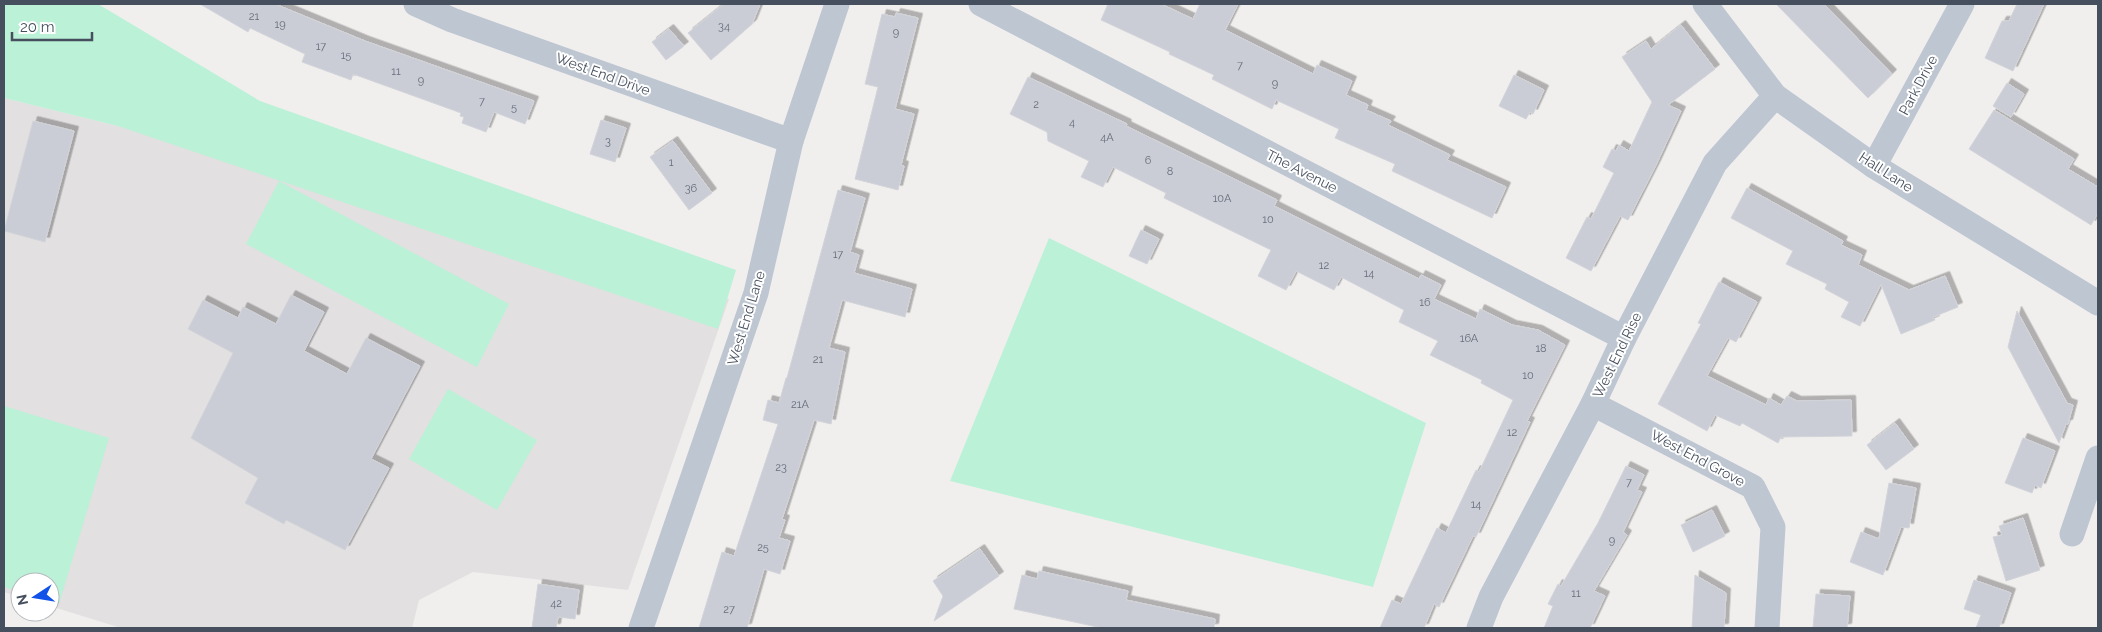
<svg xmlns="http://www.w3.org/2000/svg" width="2102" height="632" font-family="Raleway,sans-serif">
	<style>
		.education { fill: #e2e0e0 }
		.green { fill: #bbf1d7 }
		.building { fill: #cacdd5; stroke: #d2d4da; filter: url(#shadow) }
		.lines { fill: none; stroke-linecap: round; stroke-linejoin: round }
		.minor { stroke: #bec7d1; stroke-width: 25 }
		.labels { text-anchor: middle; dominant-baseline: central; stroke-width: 4; stroke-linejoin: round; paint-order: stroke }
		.number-label { font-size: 11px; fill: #676e7b }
		.street-label { font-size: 14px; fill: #464f5d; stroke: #fff }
	</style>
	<defs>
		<filter id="shadow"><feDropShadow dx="4.5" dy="-4.5" stdDeviation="0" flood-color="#0004"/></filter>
	</defs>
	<rect width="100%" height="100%" fill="#f1efee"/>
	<!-- education -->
	<polygon class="education" points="4,98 118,126 729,299 628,590 473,572 419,600 412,628 121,628 50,606 50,582 20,582 20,597 4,592"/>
	<!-- green -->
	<g class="green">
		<polygon points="4,4 98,4 260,101 736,270 718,329 118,126 4,98"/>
		<polygon points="279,181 509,304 477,367 246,244"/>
		<polygon points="1049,238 1426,423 1373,587 950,481"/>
		<polygon points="448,389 537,440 497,510 409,459"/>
		<polygon points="4,406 109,438 59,604 50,601 50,582 20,582 20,592 4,587"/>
	</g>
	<!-- building -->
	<g class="building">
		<polygon points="200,4 275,4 365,41 534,101 525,124 494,112 486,132 462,123 464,117 460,116 461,113 353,74 351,80 302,62 305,54 250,28 248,32"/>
		<polygon points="724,4 760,4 752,24 711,60 688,33"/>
		<polygon points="1108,4 1161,4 1193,19 1200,4 1238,4 1225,30 1313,74 1317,65 1352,81 1346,95 1368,105 1366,110 1391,121 1388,125 1450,155 1447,160 1506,187 1492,218 1392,171 1395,164 1335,138 1339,129 1276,100 1272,109 1212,79 1214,75 1169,54 1170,52 1101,20"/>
		<polygon points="1776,4 1824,4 1892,74 1868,98"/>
		<polygon points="2017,4 2044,4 2013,71 1985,58 2002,21 2009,21"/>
		<polygon points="896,13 918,18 895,109 914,114 901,165 904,166 898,190 855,179 878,87 865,84 882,14 895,17"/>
		<polygon points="1681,25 1715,69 1668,105 1681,111 1656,165 1628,220 1620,216 1591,271 1566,258 1587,217 1591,219 1614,173 1603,167 1612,149 1616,151 1619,145 1629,151 1652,102 1622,57 1646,41 1651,49"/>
		<polygon points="669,29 684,46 666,60 652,42"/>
		<polygon points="1514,75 1544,90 1533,114 1530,112 1526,119 1499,106"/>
		<polygon points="1028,77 1127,124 1126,126 1277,200 1274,206 1419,279 1421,275 1441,285 1434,299 1476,319 1480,309 1512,325 1538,330 1565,345 1527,421 1530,422 1476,537 1473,536 1439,607 1434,604 1424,628 1380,628 1392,600 1401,604 1437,528 1446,533 1476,470 1479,472 1513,400 1481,383 1482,380 1430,355 1438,341 1399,322 1404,310 1341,277 1334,290 1296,271 1286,290 1258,276 1271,250 1164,198 1166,193 1113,167 1103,187 1081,177 1089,161 1048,141 1047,132 1010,114"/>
		<polygon points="2007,83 2024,94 2011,117 1993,106"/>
		<polygon points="1994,110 2074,159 2068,169 2098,187 2098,213 2091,225 1969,149"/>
		<polygon points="601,120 626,128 615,162 590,154"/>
		<polygon points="33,121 74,131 45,242 4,231"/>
		<polygon points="673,141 712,193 689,210 650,157"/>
		<polygon points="1747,188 1843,241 1841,245 1862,255 1858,265 1909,290 1945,276 1958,307 1933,317 1935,320 1901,334 1881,284 1860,326 1841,317 1849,302 1825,289 1827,284 1786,264 1793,251 1731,218"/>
		<polygon points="838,190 865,198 850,252 859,255 854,273 912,289 905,317 842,300 829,348 845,352 831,424 814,420 782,519 785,520 779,538 790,541 780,574 764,569 747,628 699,628 722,552 734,556 778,424 763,420 768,400 779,403 786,378 787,378"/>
		<polygon points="1141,230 1159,239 1147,264 1129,256"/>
		<polygon points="1719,282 1757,302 1736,342 1728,338 1707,376 1766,405 1769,398 1781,405 1787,396 1797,401 1851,400 1852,436 1781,437 1778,443 1742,423 1740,426 1715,415 1707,431 1658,404 1701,324 1698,323"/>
		<polygon points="291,295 324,312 304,351 347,374 366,338 420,366 371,459 389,468 345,550 286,520 284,524 245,503 258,478 191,438 233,353 188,329 203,300 238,318 243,307 276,324"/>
		<polygon points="2017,311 2067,403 2073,405 2068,424 2066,424 2059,443 2008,347"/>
		<polygon points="1895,423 1914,449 1886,470 1867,445"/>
		<polygon points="2023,438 2055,451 2041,488 2035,485 2032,493 2005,483"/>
		<polygon points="1626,466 1644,475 1637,490 1642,492 1623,532 1627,535 1594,591 1605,596 1590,628 1544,628 1553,606 1548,604 1558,584 1561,586 1598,523"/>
		<polygon points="1889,483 1916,488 1909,528 1901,527 1883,575 1850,562 1861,532 1879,539"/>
		<polygon points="1712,510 1725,536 1693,552 1681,525"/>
		<polygon points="2023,518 2040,570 2006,581 1993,537 2002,535 1999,526"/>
		<polygon points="980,549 999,576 934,621 943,596 933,581"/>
		<polygon points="1039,571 1128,591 1126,600 1215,619 1214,628 1102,628 1014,609 1022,575 1037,579"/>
		<polygon points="1695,575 1726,593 1724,628 1692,628"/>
		<polygon points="1974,580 2011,593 1999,628 1976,628 1981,615 1964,609"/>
		<polygon points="538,584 579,590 575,619 558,617 556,628 532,628"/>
		<polygon points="1816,594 1850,596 1847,628 1813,628"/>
	</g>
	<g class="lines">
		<!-- minor -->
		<g class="minor">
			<polyline points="416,4 452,20 791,141"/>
			<polyline points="981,4 1624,338"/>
			<polyline points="1705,4 1775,96 1874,166 2098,303"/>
			<polyline points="1874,166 1962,4"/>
			<polyline points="1593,404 1753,487 1773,527 1767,628"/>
			<polyline points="2072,534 2098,458"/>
			<polyline points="641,628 756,293 791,141 837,4"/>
			<polyline points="1479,628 1491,597 1593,404 1624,338 1715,163 1775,96"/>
		</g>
	</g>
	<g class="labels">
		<!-- number labels -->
		<g class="number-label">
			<text x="254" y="16">21</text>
			<text x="280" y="24">19</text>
			<text x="724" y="26">34</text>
			<text x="896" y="32">9</text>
			<text x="321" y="46">17</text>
			<text x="346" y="55">15</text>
			<text x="1240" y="65">7</text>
			<text x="396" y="71">11</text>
			<text x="421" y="80">9</text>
			<text x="1275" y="83">9</text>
			<text x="482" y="101">7</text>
			<text x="1036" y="104">2</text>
			<text x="514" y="107">5</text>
			<text x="1072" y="122">4</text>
			<text x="1107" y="137">4A</text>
			<text x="608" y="141">3</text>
			<text x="1148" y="160">6</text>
			<text x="671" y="162">1</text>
			<text x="1170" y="171">8</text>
			<text x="691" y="188">36</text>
			<text x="1222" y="198">10A</text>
			<text x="1268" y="219">10</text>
			<text x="838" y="254">17</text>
			<text x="1324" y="265">12</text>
			<text x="1369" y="273">14</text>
			<text x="1425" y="302">16</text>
			<text x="1469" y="338">16A</text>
			<text x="1541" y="348">18</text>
			<text x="818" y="359">21</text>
			<text x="1528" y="375">10</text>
			<text x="800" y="404">21A</text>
			<text x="1512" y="432">12</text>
			<text x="781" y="467">23</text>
			<text x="1629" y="482">7</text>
			<text x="1476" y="504">14</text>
			<text x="1612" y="540">9</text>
			<text x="763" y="547">25</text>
			<text x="1576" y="593">11</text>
			<text x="556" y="603">42</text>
			<text x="729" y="609">27</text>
		</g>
		<!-- street labels -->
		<g class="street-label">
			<text transform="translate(603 74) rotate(20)">West End Drive</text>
			<text transform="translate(1918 85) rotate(-62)">Park Drive</text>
			<text transform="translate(1302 171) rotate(27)">The Avenue</text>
			<text transform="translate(1886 172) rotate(33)">Hall Lane</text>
			<text transform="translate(746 318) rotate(-73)">West End Lane</text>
			<text transform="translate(1617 355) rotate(-64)">West End Rise</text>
			<text transform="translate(1698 458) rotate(28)">West End Grove</text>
		</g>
	</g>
	<!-- border -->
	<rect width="2102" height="632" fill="none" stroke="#464f5d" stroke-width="10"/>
	<!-- north arrow -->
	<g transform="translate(35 597) rotate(258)"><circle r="24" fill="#ffffff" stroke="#b5b9be"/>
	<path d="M0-4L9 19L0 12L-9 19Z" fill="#1152e9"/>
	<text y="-8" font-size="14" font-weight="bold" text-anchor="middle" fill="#464f5d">N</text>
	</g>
	<!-- scale -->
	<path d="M12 32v8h80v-8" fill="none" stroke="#464f5d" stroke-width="2.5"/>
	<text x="20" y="32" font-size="15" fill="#464f5d" stroke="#ffffff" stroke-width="4" paint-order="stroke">20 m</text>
</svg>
